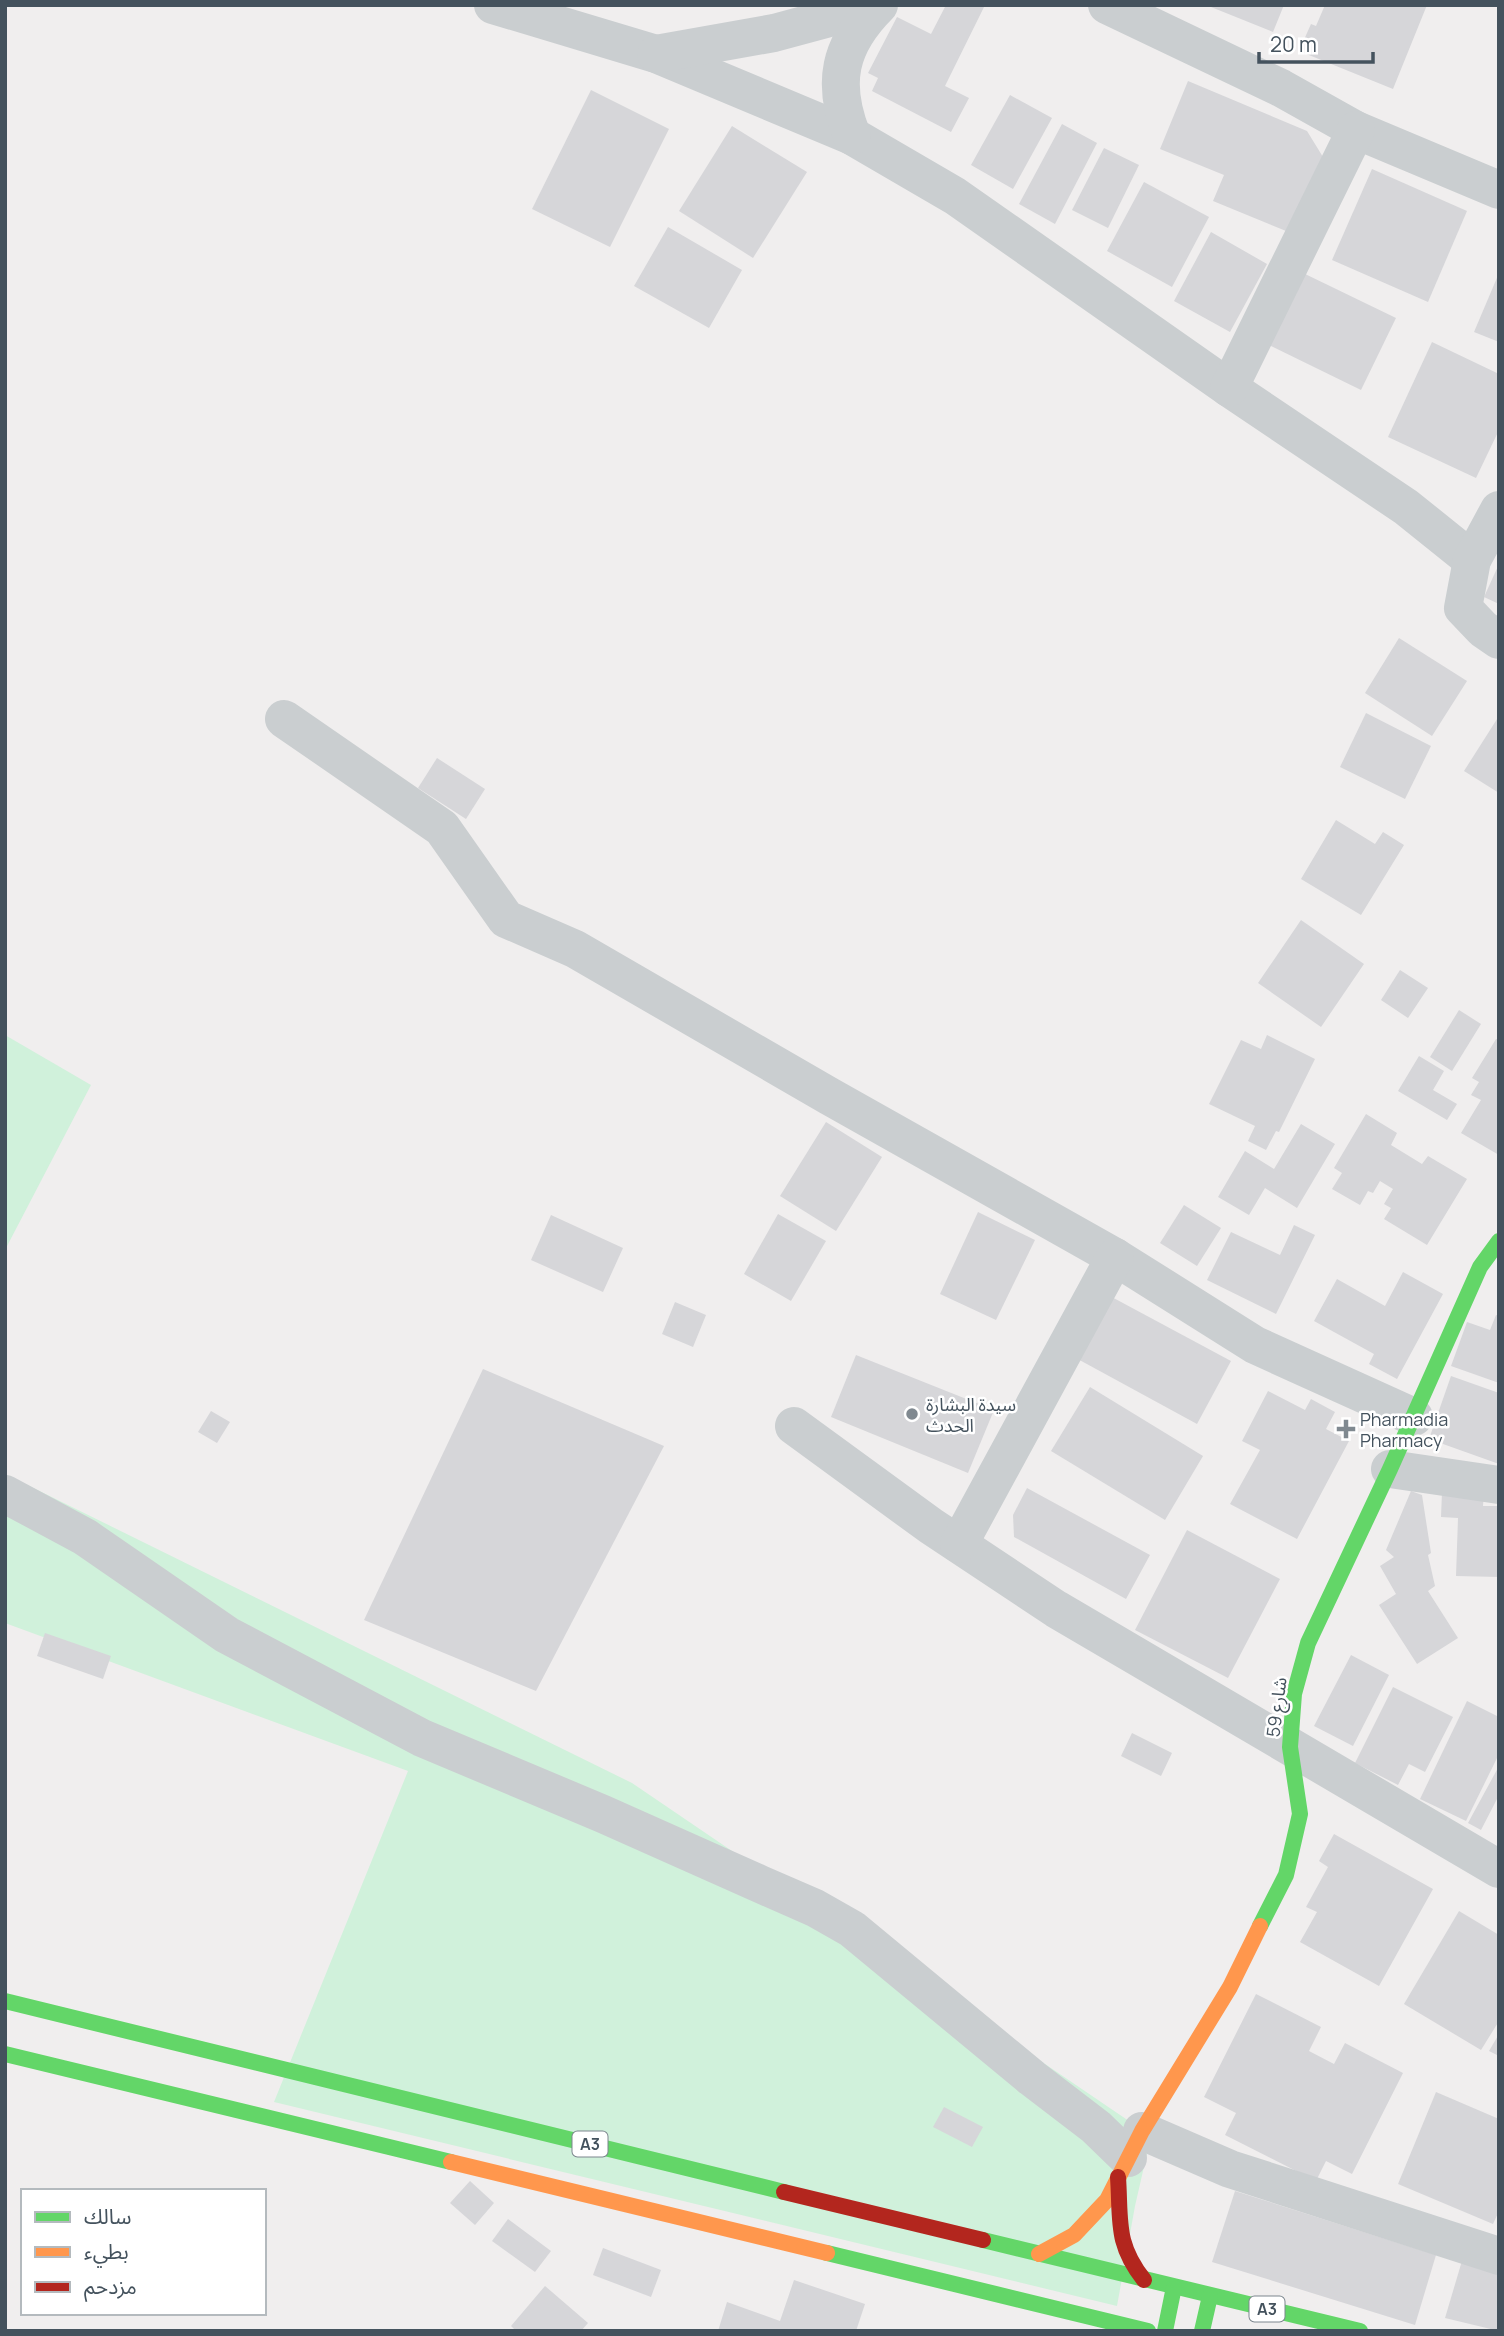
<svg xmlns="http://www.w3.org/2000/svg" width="1504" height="2336" font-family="Manrope,'Noto Sans Arabic',sans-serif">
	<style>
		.green { fill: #d0f1db }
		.building { fill: #d6d6d9 }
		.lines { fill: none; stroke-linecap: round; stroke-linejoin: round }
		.street { stroke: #caced0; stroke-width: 38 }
		.fast { stroke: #63d668; stroke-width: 16 }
		.slow { stroke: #ff974d; stroke-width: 16 }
		.jam { stroke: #b3261e; stroke-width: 16 }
		.poi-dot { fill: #808990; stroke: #fff; stroke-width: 2.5 }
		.labels { text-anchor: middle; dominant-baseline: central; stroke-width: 5; stroke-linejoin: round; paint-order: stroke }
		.shield { fill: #fff; stroke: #7c868e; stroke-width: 2 }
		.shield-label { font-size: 16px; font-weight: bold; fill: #44525d }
		.poi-label { font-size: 18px; fill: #44525d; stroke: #fff; text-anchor: start }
		.street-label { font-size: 18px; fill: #44525d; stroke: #fff }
	</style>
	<rect width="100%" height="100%" fill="#f0eeee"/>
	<!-- green -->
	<g class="green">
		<polygon points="5,1035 91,1085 5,1250"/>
		<polygon points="5,1474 632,1783 1151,2136 1135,2206 1117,2306 274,2102 408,1771 5,1623"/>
	</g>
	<!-- building -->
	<g class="building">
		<polygon points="946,5 985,5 945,86 969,98 951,132 872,91 878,78 868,73 897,17 931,34"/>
		<polygon points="1206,5 1284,5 1273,32"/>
		<polygon points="1325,5 1427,5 1393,89 1299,51 1311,24 1316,26"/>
		<polygon points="1188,81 1307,131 1323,157 1291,233 1213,201 1224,175 1160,149"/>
		<polygon points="591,90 669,129 610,247 532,209"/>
		<polygon points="1010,95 1052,118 1013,189 971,165"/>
		<polygon points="1062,124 1097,143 1055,224 1019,204"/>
		<polygon points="732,126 807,172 753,258 679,211"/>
		<polygon points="1104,148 1139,165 1108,228 1072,210"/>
		<polygon points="1372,169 1467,211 1428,302 1332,260"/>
		<polygon points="1144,182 1209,217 1172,287 1107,251"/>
		<polygon points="668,227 742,270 709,328 634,286"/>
		<polygon points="1211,232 1267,264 1230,332 1174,301"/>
		<polygon points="1301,272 1396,318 1361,390 1267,344"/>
		<polygon points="1499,273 1499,342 1474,332"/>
		<polygon points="1432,342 1499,374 1499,430 1476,478 1388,437"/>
		<polygon points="1499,564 1499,604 1484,597"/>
		<polygon points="1399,638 1467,681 1432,736 1365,693"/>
		<polygon points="1366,713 1431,746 1405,799 1340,767"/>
		<polygon points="1499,716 1499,793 1464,771"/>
		<polygon points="437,758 485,789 466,819 418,788"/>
		<polygon points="1336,820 1375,844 1383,832 1404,845 1361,915 1301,879"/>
		<polygon points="1301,920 1364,964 1321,1027 1258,983"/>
		<polygon points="1400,970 1428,988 1408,1018 1381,1000"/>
		<polygon points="1459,1010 1481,1024 1452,1071 1430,1057"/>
		<polygon points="1267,1035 1315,1059 1279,1132 1276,1131 1266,1150 1248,1141 1255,1126 1209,1104 1241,1040 1261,1049"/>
		<polygon points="1496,1039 1499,1040 1499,1155 1461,1133 1481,1100 1471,1095 1479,1082 1472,1078"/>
		<polygon points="1419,1056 1444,1071 1433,1090 1457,1104 1447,1120 1398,1091"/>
		<polygon points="1366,1114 1397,1133 1391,1145 1422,1164 1428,1156 1467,1179 1427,1245 1384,1219 1391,1208 1384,1204 1393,1189 1380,1181 1373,1193 1368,1191 1360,1205 1332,1189 1342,1173 1334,1168"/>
		<polygon points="826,1122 882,1157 836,1231 780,1196"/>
		<polygon points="1301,1124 1335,1144 1297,1208 1265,1188 1249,1215 1218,1197 1245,1151 1274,1169"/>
		<polygon points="1184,1205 1221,1228 1197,1266 1160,1243"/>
		<polygon points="978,1212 1035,1240 996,1320 940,1294"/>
		<polygon points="778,1214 826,1241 791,1301 744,1274"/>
		<polygon points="551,1215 623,1248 603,1292 531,1260"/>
		<polygon points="1294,1225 1315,1235 1276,1314 1207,1280 1231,1232 1280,1255"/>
		<polygon points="1403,1272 1443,1294 1397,1379 1369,1364 1374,1354 1314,1321 1337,1279 1385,1306"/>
		<polygon points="1108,1295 1231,1361 1197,1424 1074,1357"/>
		<polygon points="675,1302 706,1315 693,1347 662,1334"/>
		<polygon points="1496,1315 1499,1316 1499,1383 1451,1366 1467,1322 1490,1330"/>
		<polygon points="856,1355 994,1410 968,1473 831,1417"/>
		<polygon points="483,1369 664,1446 536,1691 364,1620"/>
		<polygon points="1451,1376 1499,1393 1499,1464 1429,1439"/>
		<polygon points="1090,1387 1203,1456 1165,1520 1051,1451"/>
		<polygon points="1268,1391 1305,1410 1311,1399 1335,1412 1326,1429 1349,1441 1297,1539 1230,1504 1260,1450 1242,1441"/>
		<polygon points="211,1411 230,1422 217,1443 198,1432"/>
		<polygon points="1027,1488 1150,1555 1126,1599 1014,1537 1013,1515"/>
		<polygon points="1411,1491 1422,1495 1431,1553 1428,1555 1435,1586 1428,1591 1458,1638 1417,1664 1379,1605 1396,1594 1380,1566 1394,1557 1386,1550"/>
		<polygon points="1442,1492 1484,1493 1483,1506 1499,1506 1499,1577 1456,1576 1458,1518 1441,1517"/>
		<polygon points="1187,1530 1280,1579 1228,1678 1135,1630"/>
		<polygon points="45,1633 111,1656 103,1679 37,1656"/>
		<polygon points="1351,1655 1389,1675 1353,1746 1314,1726"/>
		<polygon points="1393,1687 1453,1717 1425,1772 1409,1764 1398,1785 1355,1763"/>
		<polygon points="1467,1701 1499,1717 1499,1754 1466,1821 1420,1799"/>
		<polygon points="1132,1733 1172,1753 1161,1776 1121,1756"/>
		<polygon points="1499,1766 1499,1800 1497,1799 1481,1830 1468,1823"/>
		<polygon points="1334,1834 1433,1889 1379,1986 1300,1942 1317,1912 1306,1907 1328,1867 1319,1861"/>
		<polygon points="1459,1911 1499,1935 1499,2021 1481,2050 1404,2004"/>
		<polygon points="1256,1994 1321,2027 1309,2051 1334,2064 1345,2043 1403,2073 1352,2174 1326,2161 1316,2181 1225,2135 1236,2113 1204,2097"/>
		<polygon points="1499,2034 1499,2056 1489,2051"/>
		<polygon points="1436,2092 1499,2119 1499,2211 1493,2224 1398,2184"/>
		<polygon points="944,2107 983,2127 972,2147 933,2127"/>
		<polygon points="470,2181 494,2203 475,2225 450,2203"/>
		<polygon points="1235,2191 1436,2255 1415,2325 1212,2262"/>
		<polygon points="508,2219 551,2251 535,2272 492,2241"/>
		<polygon points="603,2248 661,2270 651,2297 593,2275"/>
		<polygon points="1464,2254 1499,2269 1499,2331 1445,2318"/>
		<polygon points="794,2280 865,2304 856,2331 718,2331 727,2302 780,2321"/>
		<polygon points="545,2286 588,2323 581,2331 516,2331 511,2326"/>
	</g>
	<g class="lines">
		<!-- street -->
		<g class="street">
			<polyline points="493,5 656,54 852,136 955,196 1229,388 1406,507 1472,560"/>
			<polyline points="1107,5 1281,88 1356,130 1499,190"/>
			<polyline points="656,54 774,33 878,5"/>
			<path d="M852 136C831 83 839 45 879 5"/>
			<polyline points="1229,388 1356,130"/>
			<polyline points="1499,510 1472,560 1463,608 1483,629 1499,640"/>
			<polyline points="284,719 442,828 506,919 575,949 829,1096 1115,1257 1255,1345 1414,1417"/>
			<polyline points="794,1426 931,1526 1056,1609 1499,1869"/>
			<polyline points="1390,1469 1499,1485"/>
			<polyline points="5,1494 85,1537 227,1635 422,1738 603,1814 760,1884 815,1908 852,1929 1032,2078 1096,2127 1128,2158"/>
			<polyline points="959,1544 1115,1257"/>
			<polyline points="1142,2131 1230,2169 1499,2256"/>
		</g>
		<!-- fast -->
		<g class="fast">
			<polyline points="1260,1926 1286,1875 1300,1814 1290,1747 1294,1694 1308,1643 1390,1469 1480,1267 1499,1241"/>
			<polyline points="5,2001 784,2192"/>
			<polyline points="5,2054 451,2162"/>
			<polyline points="983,2240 1360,2331"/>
			<polyline points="827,2253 1148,2331"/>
			<polyline points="1165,2331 1174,2287"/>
			<polyline points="1202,2331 1210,2296"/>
		</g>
		<!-- slow -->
		<g class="slow">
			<polyline points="451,2162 827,2253"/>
			<polyline points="1039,2254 1074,2235 1107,2200 1142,2131 1230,1987 1260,1926"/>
		</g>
		<!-- jam -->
		<g class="jam">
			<path d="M1118 2177C1121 2221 1115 2243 1144 2280"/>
			<polyline points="784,2192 983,2240"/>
		</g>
	</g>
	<!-- markers -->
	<g class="poi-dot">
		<circle cx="912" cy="1414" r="7"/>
		<path d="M1342.5 1418.5h7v7h7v7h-7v7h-7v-7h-7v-7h7z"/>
	</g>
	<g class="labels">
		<!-- shield labels -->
		<g class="shield">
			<rect x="572.5" y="2131.5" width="35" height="25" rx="5"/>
			<rect x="1249.5" y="2296.5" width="35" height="25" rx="5"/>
		</g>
		<g class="shield-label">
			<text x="590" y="2144">A3</text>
			<text x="1267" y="2309">A3</text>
		</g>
		<!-- poi labels -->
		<g class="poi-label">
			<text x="926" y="1404">سيدة البشارة<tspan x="926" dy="21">الحدث</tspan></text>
			<text x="1360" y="1419">Pharmadia<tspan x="1360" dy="21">Pharmacy</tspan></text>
		</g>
		<!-- street labels -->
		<g class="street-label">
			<text transform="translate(1276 1707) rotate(-83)">شارع 59</text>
		</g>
	</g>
	<!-- border -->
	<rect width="1504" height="2336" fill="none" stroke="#44525d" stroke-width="14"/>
	<!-- legend -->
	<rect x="21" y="2189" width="245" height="126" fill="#ffffff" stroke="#b4babe" stroke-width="2"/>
	<rect x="35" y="2212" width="35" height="10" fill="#63d668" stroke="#b4babe" stroke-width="2"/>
	<text x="84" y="2224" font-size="21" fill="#44525d">سالك</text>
	<rect x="35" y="2247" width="35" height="10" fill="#ff974d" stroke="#b4babe" stroke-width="2"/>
	<text x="84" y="2259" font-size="21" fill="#44525d">بطيء</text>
	<rect x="35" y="2282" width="35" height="10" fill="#b3261e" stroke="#b4babe" stroke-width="2"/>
	<text x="84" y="2294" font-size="21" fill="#44525d">مزدحم</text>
	<!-- scale -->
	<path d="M1259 52v10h114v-10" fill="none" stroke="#44525d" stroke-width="3.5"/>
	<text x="1270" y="52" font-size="21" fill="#44525d" stroke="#ffffff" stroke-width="5" paint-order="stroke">20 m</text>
</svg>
